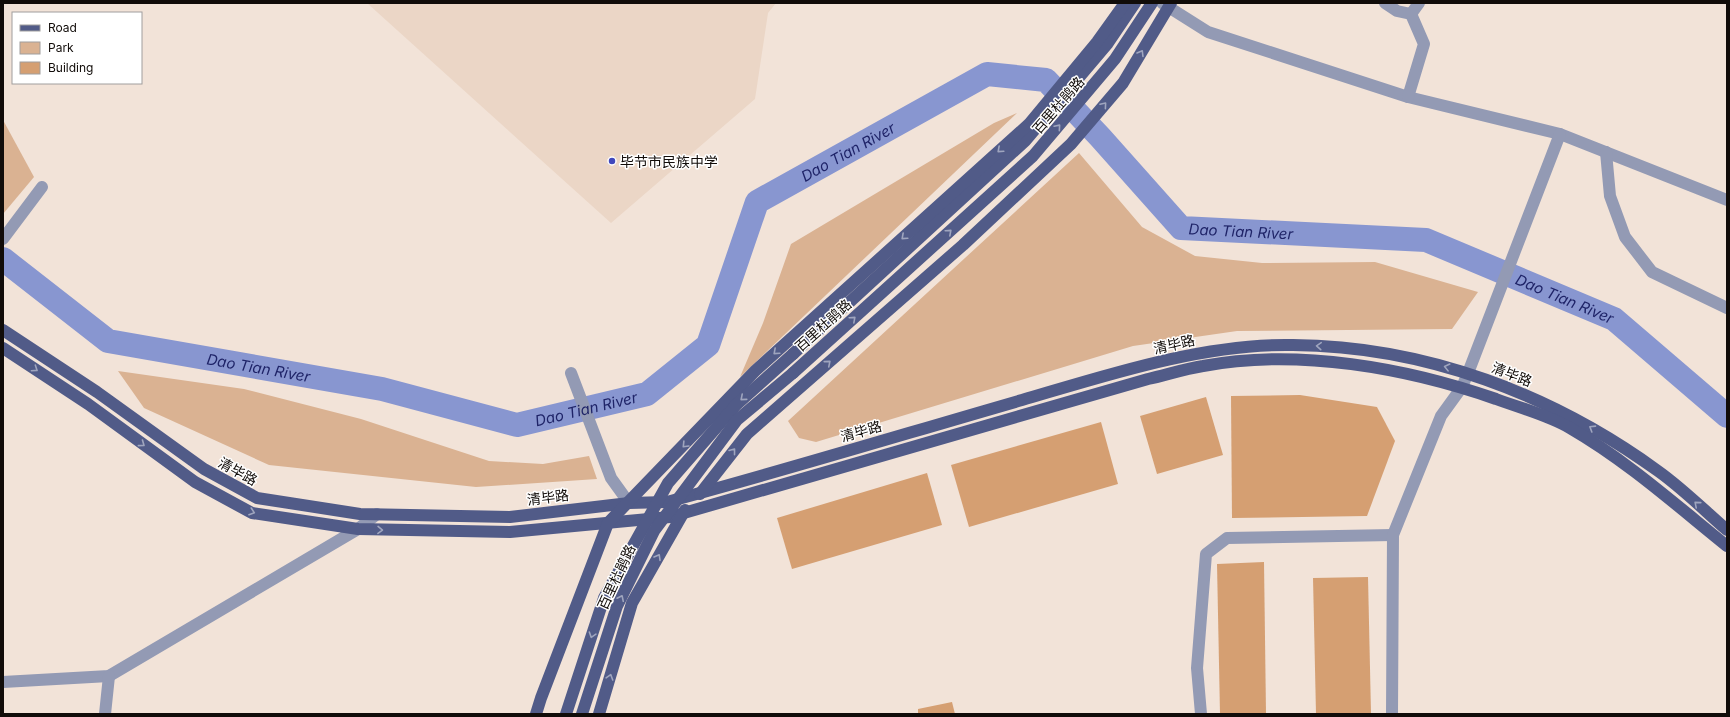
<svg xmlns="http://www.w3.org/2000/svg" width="1730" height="717" font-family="Inter,'Noto Sans SC',sans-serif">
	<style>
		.built { fill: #ebd6c6 }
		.green { fill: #dab292 }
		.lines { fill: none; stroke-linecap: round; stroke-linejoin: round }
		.river { stroke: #8896d0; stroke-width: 24 }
		.building { fill: #d59f72 }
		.minor { stroke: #939ab4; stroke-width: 12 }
		.major { stroke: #515b88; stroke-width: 12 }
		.major-bridge { stroke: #515b88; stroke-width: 12 }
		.oneway { stroke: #9fa5be }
		.poi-dot { fill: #4048bd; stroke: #fff; stroke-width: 1.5 }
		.labels { text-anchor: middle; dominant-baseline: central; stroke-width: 3; stroke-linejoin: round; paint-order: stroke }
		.street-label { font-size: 14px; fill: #110c09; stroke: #fff }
		.poi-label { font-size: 14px; fill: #110c09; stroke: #fff; text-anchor: start }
		.water-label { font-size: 15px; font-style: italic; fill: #1f2468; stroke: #fff }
	</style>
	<rect width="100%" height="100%" fill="#f2e3d8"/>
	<!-- built -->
	<polygon class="built" points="367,3 776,3 768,13 755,99 611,223"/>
	<!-- green -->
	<g class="green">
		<polygon points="1017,113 740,377 763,323 791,244 994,123"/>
		<polygon points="3,120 34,177 3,214"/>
		<polygon points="1079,153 1142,227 1195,256 1262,263 1375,262 1478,292 1452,329 1237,331 1133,346 816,442 799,438 788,421"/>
		<polygon points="118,371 244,389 361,419 489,461 543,464 589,456 597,479 476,487 269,465 144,408"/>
	</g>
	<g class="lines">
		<!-- river -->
		<path class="river" id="s1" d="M3 259 108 341 382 389 517 425 647 394 708 345 757 202 987 74 1046 80 1100 137 1181 228 1426 240 1614 319 1727 416"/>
	</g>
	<!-- building -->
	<g class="building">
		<polygon points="1300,395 1377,407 1395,441 1367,516 1232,518 1231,396"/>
		<polygon points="1206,397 1223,455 1157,474 1140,416"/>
		<polygon points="1101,422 1118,484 969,527 951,465"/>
		<polygon points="927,473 942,525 792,569 777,518"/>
		<polygon points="1264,562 1266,714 1220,714 1217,564"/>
		<polygon points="1368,577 1371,714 1316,714 1313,578"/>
		<polygon points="952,702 955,714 918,714 918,709"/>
	</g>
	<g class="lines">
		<!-- minor -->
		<g class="minor">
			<polyline points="1162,3 1208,32 1408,97 1560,134 1727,200"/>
			<polyline points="1385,3 1397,11 1411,14"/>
			<polyline points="1408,97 1424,44 1411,14 1419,3"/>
			<polyline points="1606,152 1610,196 1625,237 1652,272 1727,308"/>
			<polyline points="3,239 42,187"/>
			<polyline points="571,373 611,478 629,503"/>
			<polyline points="3,682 109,676 358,529 377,514"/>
			<polyline points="105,714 109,676"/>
			<polyline points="1201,714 1197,668 1206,554 1227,538 1393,535"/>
			<polyline points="1392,714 1393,535 1441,416 1462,387 1468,373 1560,134"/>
		</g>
		<!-- major -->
		<g class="major">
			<path d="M3 330 97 392 204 469 257 498 360 514 510 517 629 503 667 502C786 470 904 434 1022 400 1107 375 1204 343 1293 345 1425 346 1552 394 1658 471 1682 488 1704 510 1727 530"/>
			<path d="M3 348 88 404 195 482 252 513 358 529 510 532 670 517 1148 379C1166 375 1184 369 1203 366 1297 348 1407 368 1496 399 1520 408 1548 415 1570 428 1627 461 1676 505 1727 546"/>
			<polyline points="793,354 1025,141 1108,43 1135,3"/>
			<polyline points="793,373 1033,156 1115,59 1152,3"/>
			<polyline points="700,494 747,434 963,245 1071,144 1123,83 1171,3"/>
			<polyline points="536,714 541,698 608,523 755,371 1029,124 1097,42 1125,3"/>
			<polyline points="599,714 632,603 685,510"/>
		</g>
		<!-- major-bridge -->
		<g class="major-bridge">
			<polyline points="566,714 604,598 668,483 736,405 793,354"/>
			<polyline points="582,714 617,606 654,531 737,420 793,373"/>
		</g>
	</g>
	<!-- one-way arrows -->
	<defs><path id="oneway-chevron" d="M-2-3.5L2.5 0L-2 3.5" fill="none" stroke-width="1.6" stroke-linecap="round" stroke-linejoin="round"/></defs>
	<g class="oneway">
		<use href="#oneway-chevron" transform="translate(1141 53) rotate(-59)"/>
		<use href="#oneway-chevron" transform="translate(1104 105) rotate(-50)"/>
		<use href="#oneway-chevron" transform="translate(1058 127) rotate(-49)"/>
		<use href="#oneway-chevron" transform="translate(1000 150) rotate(138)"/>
		<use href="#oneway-chevron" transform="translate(949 232) rotate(-42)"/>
		<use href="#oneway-chevron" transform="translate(904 237) rotate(138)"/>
		<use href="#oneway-chevron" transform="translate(853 319) rotate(-42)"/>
		<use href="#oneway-chevron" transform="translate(1319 346) rotate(-176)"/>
		<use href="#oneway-chevron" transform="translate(776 352) rotate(138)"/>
		<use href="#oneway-chevron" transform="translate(828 363) rotate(-41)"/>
		<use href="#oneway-chevron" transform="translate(1447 367) rotate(-166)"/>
		<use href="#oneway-chevron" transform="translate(35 369) rotate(34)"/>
		<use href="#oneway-chevron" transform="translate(743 398) rotate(139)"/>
		<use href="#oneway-chevron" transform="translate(1592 428) rotate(-148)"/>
		<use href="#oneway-chevron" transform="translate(142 444) rotate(36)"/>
		<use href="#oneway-chevron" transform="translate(685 445) rotate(134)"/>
		<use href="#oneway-chevron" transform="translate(733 451) rotate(-52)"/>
		<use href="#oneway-chevron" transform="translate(1697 504) rotate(-139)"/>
		<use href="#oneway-chevron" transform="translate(252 512) rotate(19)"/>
		<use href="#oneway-chevron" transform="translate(380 530) rotate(1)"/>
		<use href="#oneway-chevron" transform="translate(658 557) rotate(-60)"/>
		<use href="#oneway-chevron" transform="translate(621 598) rotate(-64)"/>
		<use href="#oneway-chevron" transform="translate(592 635) rotate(108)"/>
		<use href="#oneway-chevron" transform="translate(610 677) rotate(-73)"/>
	</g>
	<!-- markers -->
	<circle class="poi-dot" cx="612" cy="161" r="4"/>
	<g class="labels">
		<!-- street labels -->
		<g class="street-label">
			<text transform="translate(1058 105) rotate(-49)">百里杜鹃路</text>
			<text transform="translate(823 325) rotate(-42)">百里杜鹃路</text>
			<text transform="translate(1174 344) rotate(-13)">清毕路</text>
			<text transform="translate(1512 374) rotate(21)">清毕路</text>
			<text transform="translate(861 431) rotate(-16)">清毕路</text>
			<text transform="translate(238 471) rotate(29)">清毕路</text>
			<text transform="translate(548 497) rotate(-7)">清毕路</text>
			<text transform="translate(616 577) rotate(-65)">百里杜鹃路</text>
		</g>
		<!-- poi labels -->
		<g class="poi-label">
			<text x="620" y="161">毕节市民族中学</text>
		</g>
		<!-- water labels -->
		<g class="water-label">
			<text stroke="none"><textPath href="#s1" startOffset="1018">Dao Tian River</textPath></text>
			<text stroke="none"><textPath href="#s1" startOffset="1497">Dao Tian River</textPath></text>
			<text stroke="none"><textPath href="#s1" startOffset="1833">Dao Tian River</textPath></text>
			<text stroke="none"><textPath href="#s1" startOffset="286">Dao Tian River</textPath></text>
			<text stroke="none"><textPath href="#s1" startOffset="622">Dao Tian River</textPath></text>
		</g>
	</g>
	<!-- border -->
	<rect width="1730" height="717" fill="none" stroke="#110c09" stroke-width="8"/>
	<!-- legend -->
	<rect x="12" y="12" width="130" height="72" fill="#ffffff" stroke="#a09e9d"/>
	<rect x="20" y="25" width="20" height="6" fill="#515b88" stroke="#a09e9d"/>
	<text x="48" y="32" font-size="12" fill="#110c09">Road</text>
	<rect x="20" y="42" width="20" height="12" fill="#dab292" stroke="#a09e9d"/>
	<text x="48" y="52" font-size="12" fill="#110c09">Park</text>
	<rect x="20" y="62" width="20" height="12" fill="#d59f72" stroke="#a09e9d"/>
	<text x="48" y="72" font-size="12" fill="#110c09">Building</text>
</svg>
